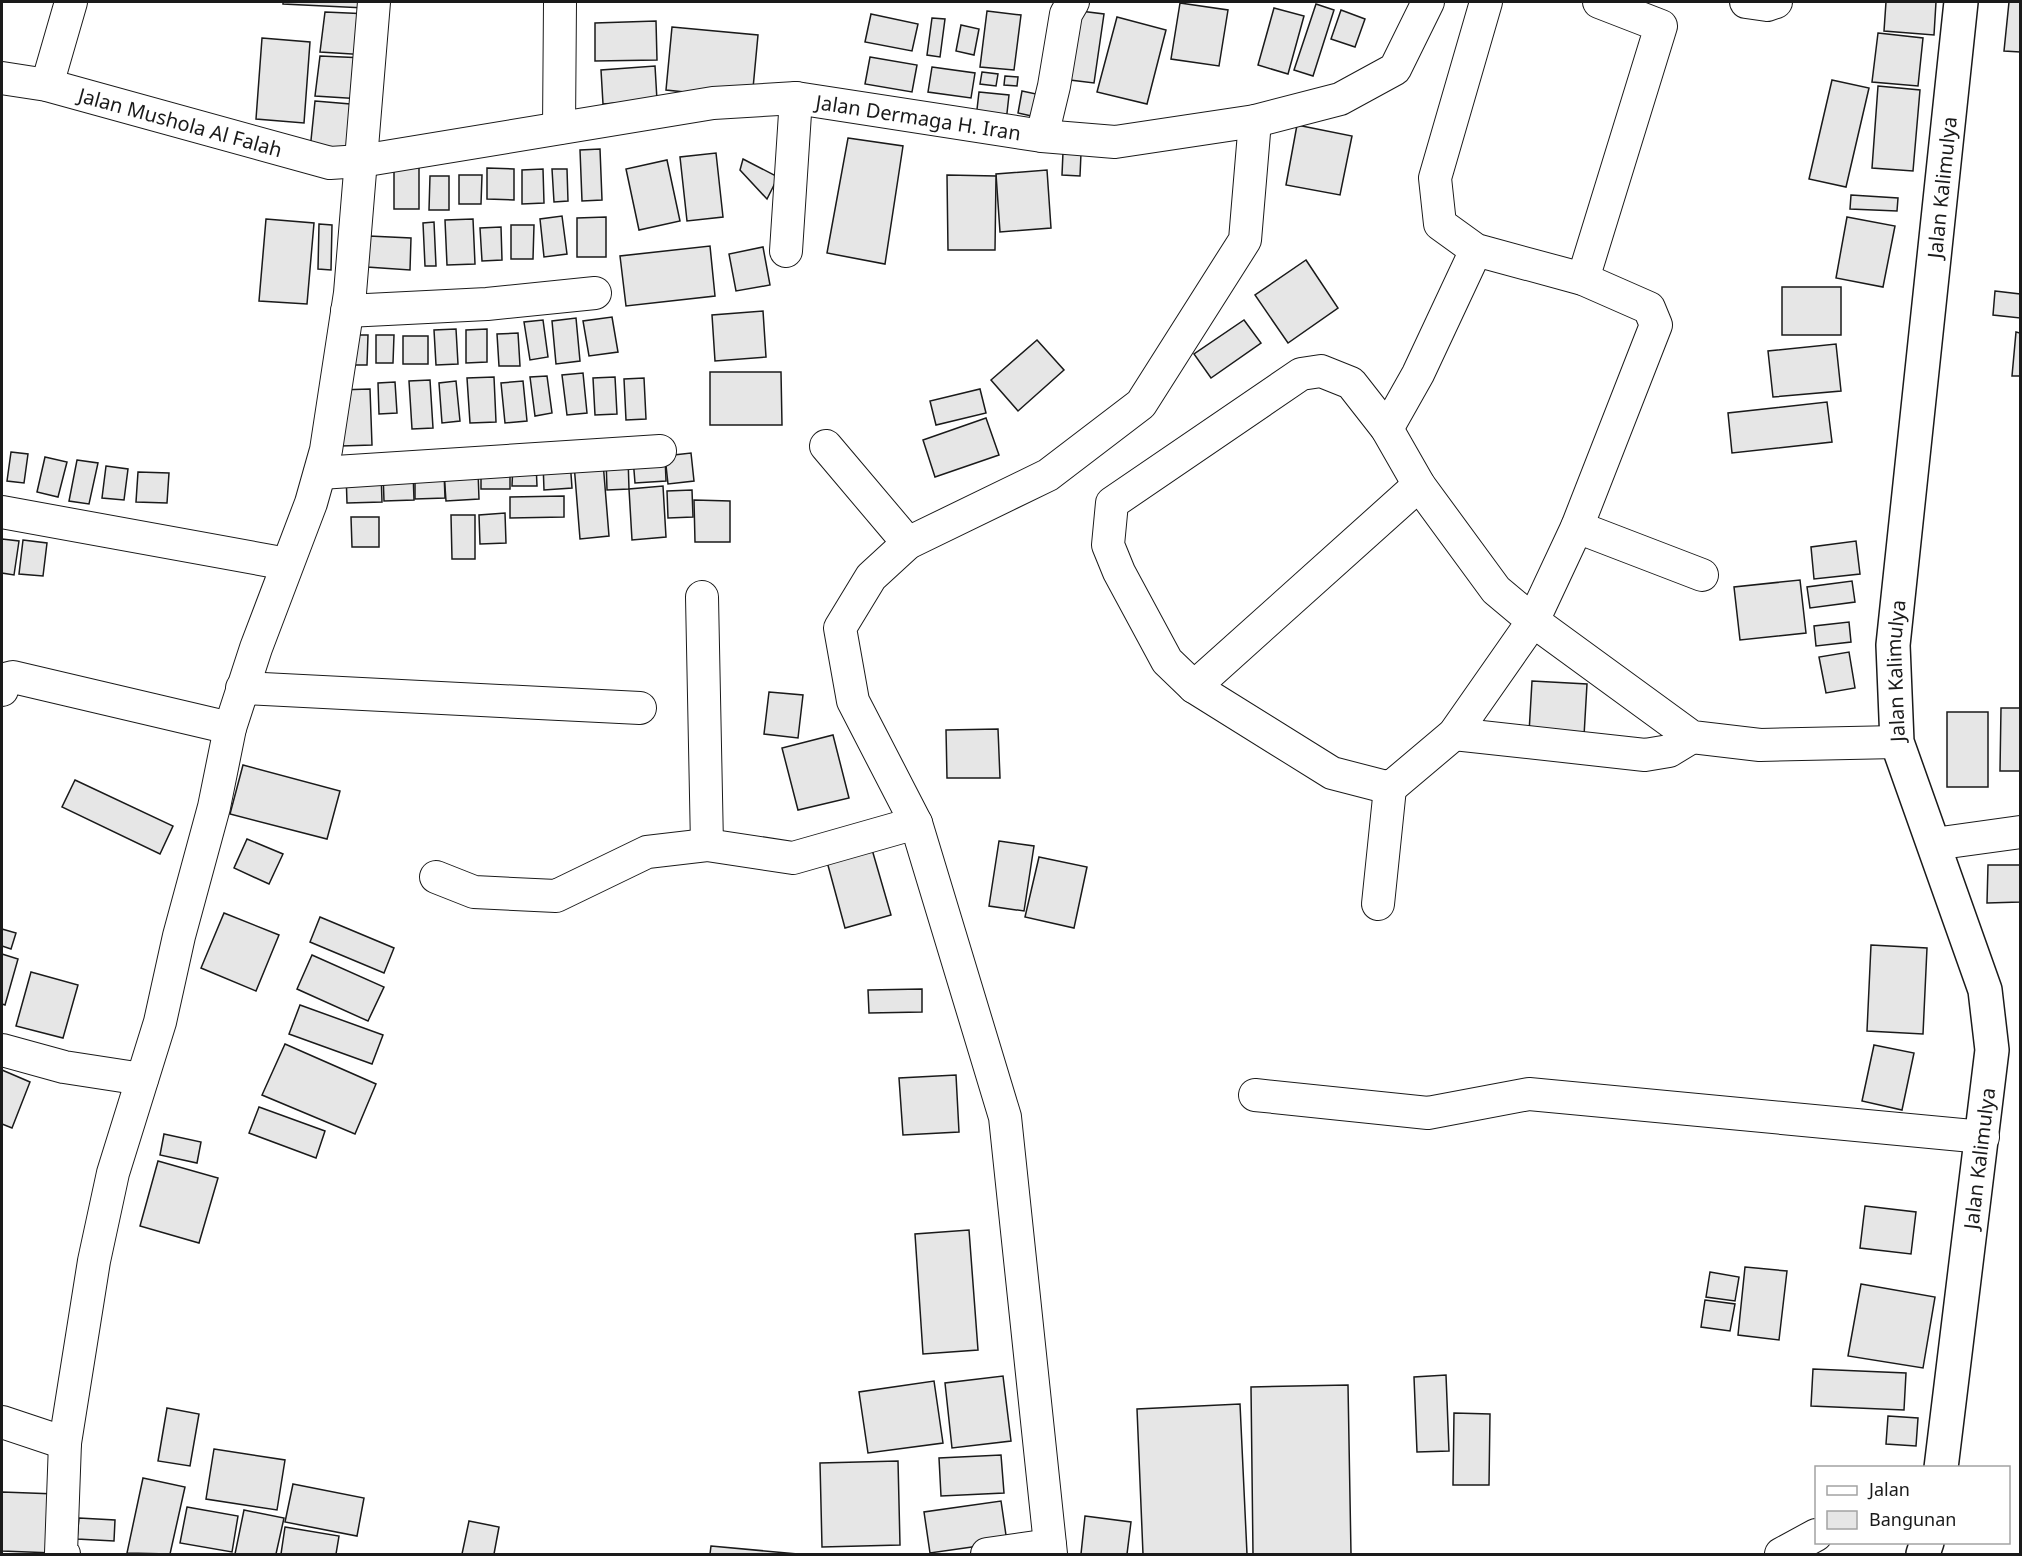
<svg xmlns="http://www.w3.org/2000/svg" width="2022" height="1556" font-family="'Noto Sans',sans-serif">
	<style>
		.building { fill: #e6e6e6; stroke: #1a1a1a; stroke-width: 1.5 }
		.lines { fill: none; stroke-linecap: round; stroke-linejoin: round }
		.minor-casing { stroke: #1a1a1a; stroke-width: 34 }
		.tertiary-casing { stroke: #1a1a1a; stroke-width: 36 }
		.minor { stroke: #fff; stroke-width: 32 }
		.tertiary { stroke: #fff; stroke-width: 33 }
		.labels { text-anchor: middle; dominant-baseline: central; stroke-width: 4.5; stroke-linejoin: round; paint-order: stroke }
		.street-label { font-size: 20px; fill: #1a1a1a; stroke: #fff }
	</style>
	<rect width="100%" height="100%" fill="#fff"/>
	<!-- building -->
	<g class="building">
		<polygon points="283,2 366,2 365,8 283,4"/>
		<polygon points="1886,2 1936,2 1934,35 1884,31"/>
		<polygon points="2009,2 2020,2 2020,52 2004,51"/>
		<polygon points="1180,3 1228,10 1219,66 1171,59"/>
		<polygon points="1316,4 1334,10 1313,76 1294,70"/>
		<polygon points="1274,8 1304,16 1288,74 1258,65"/>
		<polygon points="1072,10 1104,14 1094,83 1062,79"/>
		<polygon points="1341,10 1365,19 1355,47 1331,39"/>
		<polygon points="987,11 1021,15 1014,70 980,67"/>
		<polygon points="325,12 370,14 368,55 320,52"/>
		<polygon points="871,14 918,24 912,51 865,42"/>
		<polygon points="1117,17 1166,30 1147,104 1097,92"/>
		<polygon points="932,18 945,19 940,57 927,55"/>
		<polygon points="656,21 657,60 595,61 595,23"/>
		<polygon points="961,25 979,29 974,55 956,51"/>
		<polygon points="672,27 758,35 752,99 666,90"/>
		<polygon points="1878,33 1923,38 1918,86 1872,82"/>
		<polygon points="262,38 310,42 304,123 256,119"/>
		<polygon points="320,56 365,58 362,99 315,96"/>
		<polygon points="870,57 917,65 912,92 865,84"/>
		<polygon points="655,66 657,100 603,104 601,70"/>
		<polygon points="932,67 975,73 971,98 928,92"/>
		<polygon points="982,72 998,74 996,86 980,84"/>
		<polygon points="1005,76 1018,77 1017,86 1004,85"/>
		<polygon points="1832,80 1869,88 1846,187 1809,179"/>
		<polygon points="1878,86 1920,90 1913,171 1872,168"/>
		<polygon points="1022,91 1041,95 1036,117 1018,113"/>
		<polygon points="979,92 1009,95 1006,122 976,118"/>
		<polygon points="315,101 362,105 358,154 310,150"/>
		<polygon points="1297,125 1352,136 1340,195 1286,185"/>
		<polygon points="848,138 903,146 885,264 827,253"/>
		<polygon points="600,149 602,200 582,201 580,150"/>
		<polygon points="1063,152 1081,153 1080,176 1062,175"/>
		<polygon points="716,153 723,217 687,221 680,157"/>
		<polygon points="743,159 778,177 767,199 740,170"/>
		<polygon points="667,160 680,221 639,230 626,169"/>
		<polygon points="394,163 419,164 419,209 394,209"/>
		<polygon points="487,168 514,169 514,200 487,199"/>
		<polygon points="543,169 544,203 522,204 522,170"/>
		<polygon points="552,169 567,169 568,201 554,202"/>
		<polygon points="1047,170 1051,228 1000,232 996,174"/>
		<polygon points="459,175 482,175 481,204 459,204"/>
		<polygon points="947,175 996,176 995,250 948,250"/>
		<polygon points="430,176 449,176 449,210 429,210"/>
		<polygon points="1851,195 1898,198 1897,211 1850,209"/>
		<polygon points="562,216 567,254 544,257 540,219"/>
		<polygon points="606,217 606,257 577,257 577,218"/>
		<polygon points="1847,217 1895,226 1883,287 1836,278"/>
		<polygon points="266,219 314,223 307,304 259,301"/>
		<polygon points="473,219 475,264 447,265 445,220"/>
		<polygon points="434,222 436,266 425,266 423,223"/>
		<polygon points="319,224 332,225 331,270 318,269"/>
		<polygon points="511,225 534,225 533,259 511,259"/>
		<polygon points="501,227 502,260 482,261 480,228"/>
		<polygon points="369,236 411,238 410,270 367,267"/>
		<polygon points="710,246 715,296 626,306 620,256"/>
		<polygon points="763,247 770,285 736,291 729,254"/>
		<polygon points="1306,260 1338,308 1288,343 1255,295"/>
		<rect x="1782" y="287" width="59" height="48"/>
		<polygon points="1995,291 2020,294 2020,318 1993,315"/>
		<polygon points="763,311 766,357 715,361 712,315"/>
		<polygon points="612,317 618,352 589,356 583,321"/>
		<polygon points="576,318 580,361 556,364 552,321"/>
		<polygon points="543,320 548,357 530,360 524,322"/>
		<polygon points="1244,320 1261,343 1211,378 1194,354"/>
		<polygon points="456,329 458,364 436,365 434,330"/>
		<polygon points="487,329 487,362 466,363 466,330"/>
		<polygon points="2016,332 2020,333 2020,376 2012,376"/>
		<polygon points="518,333 520,366 499,366 497,334"/>
		<polygon points="352,335 368,335 367,365 351,365"/>
		<polygon points="376,335 394,335 393,363 376,363"/>
		<rect x="403" y="336" width="25" height="28"/>
		<polygon points="1037,340 1064,370 1018,411 991,380"/>
		<polygon points="1836,344 1841,391 1773,397 1768,351"/>
		<polygon points="710,372 781,372 782,425 710,425"/>
		<polygon points="583,373 587,413 567,415 562,375"/>
		<polygon points="547,376 552,413 535,416 530,377"/>
		<polygon points="494,377 496,422 470,423 467,378"/>
		<polygon points="615,377 617,414 595,415 593,378"/>
		<polygon points="644,378 646,419 626,420 624,379"/>
		<polygon points="430,380 433,428 412,429 409,381"/>
		<polygon points="456,381 460,421 442,423 439,383"/>
		<polygon points="523,381 527,421 505,423 501,383"/>
		<polygon points="395,382 397,413 379,414 378,383"/>
		<polygon points="370,389 372,445 341,446 338,390"/>
		<polygon points="980,389 986,413 936,425 930,401"/>
		<polygon points="1827,402 1832,442 1732,453 1728,413"/>
		<polygon points="986,418 999,455 935,477 923,440"/>
		<polygon points="11,452 28,454 24,483 7,481"/>
		<polygon points="691,453 694,481 668,484 665,456"/>
		<polygon points="665,456 666,481 635,483 633,458"/>
		<polygon points="45,457 67,462 58,497 37,492"/>
		<polygon points="628,457 629,489 607,490 606,458"/>
		<polygon points="77,460 98,463 89,504 69,501"/>
		<polygon points="570,460 572,488 544,490 543,462"/>
		<polygon points="603,462 609,536 580,539 574,464"/>
		<polygon points="513,463 536,463 537,486 512,486"/>
		<rect x="481" y="464" width="29" height="25"/>
		<polygon points="106,466 128,469 124,500 102,498"/>
		<polygon points="381,471 382,502 347,503 346,472"/>
		<polygon points="413,471 414,500 384,501 383,472"/>
		<polygon points="478,471 479,499 446,501 444,472"/>
		<polygon points="138,472 169,473 167,503 136,502"/>
		<polygon points="444,472 445,498 415,499 415,473"/>
		<polygon points="663,486 666,537 632,540 629,489"/>
		<polygon points="692,490 693,517 668,518 667,491"/>
		<polygon points="564,496 564,517 510,518 510,497"/>
		<polygon points="694,500 730,501 730,542 695,542"/>
		<polygon points="505,513 506,543 480,544 479,515"/>
		<polygon points="451,515 475,515 475,559 452,559"/>
		<polygon points="351,517 379,517 379,547 352,547"/>
		<polygon points="2,539 19,541 14,575 2,573"/>
		<polygon points="23,540 47,543 43,576 19,574"/>
		<polygon points="1856,541 1860,574 1814,579 1811,547"/>
		<polygon points="1800,580 1806,633 1740,640 1734,587"/>
		<polygon points="1852,581 1855,602 1810,608 1807,587"/>
		<polygon points="1849,622 1851,642 1816,646 1814,626"/>
		<polygon points="1849,652 1855,688 1826,693 1819,657"/>
		<polygon points="1532,681 1587,684 1584,736 1529,733"/>
		<polygon points="769,692 803,695 798,738 764,734"/>
		<polygon points="2001,708 2020,708 2020,771 2000,771"/>
		<rect x="1947" y="712" width="41" height="75"/>
		<polygon points="998,729 1000,778 947,778 946,730"/>
		<polygon points="833,735 849,798 798,810 782,748"/>
		<polygon points="243,765 340,791 327,839 230,814"/>
		<polygon points="75,780 173,826 160,854 62,807"/>
		<polygon points="247,839 283,854 269,884 234,868"/>
		<polygon points="999,841 1034,846 1024,911 989,906"/>
		<polygon points="871,846 891,915 845,928 826,858"/>
		<polygon points="1039,857 1087,867 1074,928 1025,917"/>
		<polygon points="1988,865 2020,865 2020,902 1987,903"/>
		<polygon points="224,913 279,935 256,991 201,968"/>
		<polygon points="320,917 394,948 384,973 310,942"/>
		<polygon points="2,929 16,933 11,949 2,946"/>
		<polygon points="1871,945 1927,948 1923,1034 1867,1031"/>
		<polygon points="2,954 18,959 5,1005 2,1004"/>
		<polygon points="312,955 384,987 368,1021 297,989"/>
		<polygon points="31,972 78,985 63,1038 16,1026"/>
		<polygon points="922,989 922,1012 869,1013 868,990"/>
		<polygon points="300,1005 383,1035 372,1064 289,1034"/>
		<polygon points="285,1044 376,1084 355,1134 262,1095"/>
		<polygon points="1874,1045 1914,1053 1902,1110 1862,1101"/>
		<polygon points="2,1070 30,1082 12,1128 2,1124"/>
		<polygon points="956,1075 959,1132 903,1135 899,1078"/>
		<polygon points="259,1107 325,1131 316,1158 249,1133"/>
		<polygon points="164,1134 201,1142 197,1163 160,1155"/>
		<polygon points="158,1161 218,1178 199,1243 140,1226"/>
		<polygon points="1865,1206 1916,1212 1911,1254 1860,1248"/>
		<polygon points="969,1230 978,1350 923,1354 915,1234"/>
		<polygon points="1745,1267 1787,1271 1779,1340 1738,1335"/>
		<polygon points="1710,1272 1739,1277 1735,1301 1706,1297"/>
		<polygon points="1861,1284 1935,1297 1923,1368 1848,1356"/>
		<polygon points="1705,1300 1735,1304 1730,1331 1701,1327"/>
		<polygon points="1813,1369 1906,1373 1904,1410 1811,1406"/>
		<polygon points="1446,1375 1449,1451 1417,1452 1414,1377"/>
		<polygon points="1003,1376 1011,1441 952,1448 945,1383"/>
		<polygon points="934,1381 943,1443 868,1453 859,1392"/>
		<polygon points="1348,1385 1351,1554 1253,1554 1251,1387"/>
		<polygon points="1240,1404 1247,1554 1143,1554 1137,1409"/>
		<polygon points="167,1408 199,1414 190,1466 158,1461"/>
		<polygon points="1454,1413 1490,1414 1489,1485 1453,1485"/>
		<polygon points="1888,1416 1918,1418 1916,1446 1886,1444"/>
		<polygon points="214,1449 285,1460 277,1510 206,1499"/>
		<polygon points="1001,1455 1004,1493 941,1496 939,1458"/>
		<polygon points="898,1461 900,1545 822,1547 820,1463"/>
		<polygon points="143,1478 185,1487 170,1554 127,1553"/>
		<polygon points="293,1484 364,1498 357,1536 285,1522"/>
		<polygon points="2,1492 56,1494 54,1553 2,1551"/>
		<polygon points="1001,1501 1007,1542 930,1553 924,1512"/>
		<polygon points="187,1507 238,1516 232,1552 180,1543"/>
		<polygon points="244,1510 284,1518 276,1554 235,1554"/>
		<polygon points="1085,1516 1131,1522 1127,1554 1081,1554"/>
		<polygon points="79,1518 115,1520 114,1541 77,1539"/>
		<polygon points="469,1521 499,1527 494,1554 462,1554"/>
		<polygon points="285,1527 339,1536 336,1554 281,1554"/>
		<polygon points="711,1546 798,1554 710,1554"/>
	</g>
	<g class="lines">
		<!-- minor casing -->
		<g class="minor-casing">
			<g id="minor">
				<polyline points="1486,2 1435,178 1440,224 1476,250 1583,279 1649,308 1656,325 1577,527 1533,621 1454,734 1390,788 1332,773 1194,687 1167,661 1119,572 1108,545 1112,503 1301,374 1321,371 1351,383 1387,429 1419,485 1496,590 1533,621 1692,737 1760,745 1897,742"/>
				<polyline points="1746,2 1767,5 1776,2"/>
				<path id="s1" d="M2 78 47 85 330 163 361 161 713 103 796 98 1042 136 1115 142 1255 121 1340 99 1395 69 1428 2"/>
				<polyline points="47,85 71,2"/>
				<polyline points="559,128 560,2"/>
				<polyline points="1042,136 1054,86 1066,14 1073,2"/>
				<polyline points="786,251 796,98"/>
				<polyline points="1583,279 1661,26 1599,2"/>
				<polyline points="347,311 487,304 595,293"/>
				<polyline points="1387,429 1418,374 1476,250"/>
				<polyline points="826,446 908,543"/>
				<polyline points="320,473 660,451"/>
				<polyline points="2,512 287,564"/>
				<polyline points="1577,527 1702,575"/>
				<polyline points="702,597 707,845"/>
				<polyline points="1194,687 1419,485"/>
				<polyline points="242,688 640,708"/>
				<polyline points="2,690 5,679 13,677 230,728"/>
				<polyline points="1454,734 1645,755 1669,751 1692,737"/>
				<polyline points="1934,844 2020,832"/>
				<polyline points="436,877 474,892 556,896 647,852 707,845 793,858 916,823"/>
				<polyline points="1378,904 1390,788"/>
				<polyline points="2,1050 64,1067 142,1079"/>
				<polyline points="1255,1095 1428,1113 1529,1094 1983,1137"/>
				<polyline points="2,1422 65,1443"/>
				<polyline points="64,1554 61,1553 65,1443 94,1261 113,1173 160,1022 179,936 214,807 230,728 256,648 311,503 326,450 350,293 374,2"/>
				<polyline points="987,1554 1050,1545"/>
				<polyline points="1051,1554 1005,1117 916,823 853,701 840,628 871,577 908,543 1048,475 1141,404 1245,240 1255,121"/>
				<polyline points="1781,1554 1816,1535"/>
			</g>
		</g>
		<!-- tertiary casing -->
		<g class="tertiary-casing">
			<g id="tertiary">
				<path id="s2" d="M1941 1468 1992 1050 1985 990 1897 742 1893 645 1961 2"/>
				<polyline points="1923,1554 1927,1542"/>
			</g>
		</g>
		<!-- minor -->
		<use href="#minor" class="minor"/>
		<!-- tertiary -->
		<use href="#tertiary" class="tertiary"/>
	</g>
	<g class="labels">
		<!-- street labels -->
		<g class="street-label">
			<text stroke="none"><textPath href="#s1" startOffset="934">Jalan Dermaga H. Iran</textPath></text>
			<text stroke="none"><textPath href="#s1" startOffset="184">Jalan Mushola Al Falah</textPath></text>
			<text stroke="none"><textPath href="#s2" startOffset="1302">Jalan Kalimulya</textPath></text>
			<text stroke="none"><textPath href="#s2" startOffset="816">Jalan Kalimulya</textPath></text>
			<text stroke="none"><textPath href="#s2" startOffset="312">Jalan Kalimulya</textPath></text>
		</g>
	</g>
	<!-- border -->
	<rect width="2022" height="1556" fill="none" stroke="#1a1a1a" stroke-width="6"/>
	<!-- legend -->
	<rect x="1815" y="1466" width="195" height="78" fill="#ffffff" stroke="#a3a3a3" stroke-width="1.5"/>
	<rect x="1827" y="1486" width="30" height="9" fill="#ffffff" stroke="#a3a3a3" stroke-width="1.5"/>
	<text x="1869" y="1496" font-size="18" fill="#1a1a1a">Jalan</text>
	<rect x="1827" y="1511" width="30" height="18" fill="#e6e6e6" stroke="#a3a3a3" stroke-width="1.5"/>
	<text x="1869" y="1526" font-size="18" fill="#1a1a1a">Bangunan</text>
</svg>
